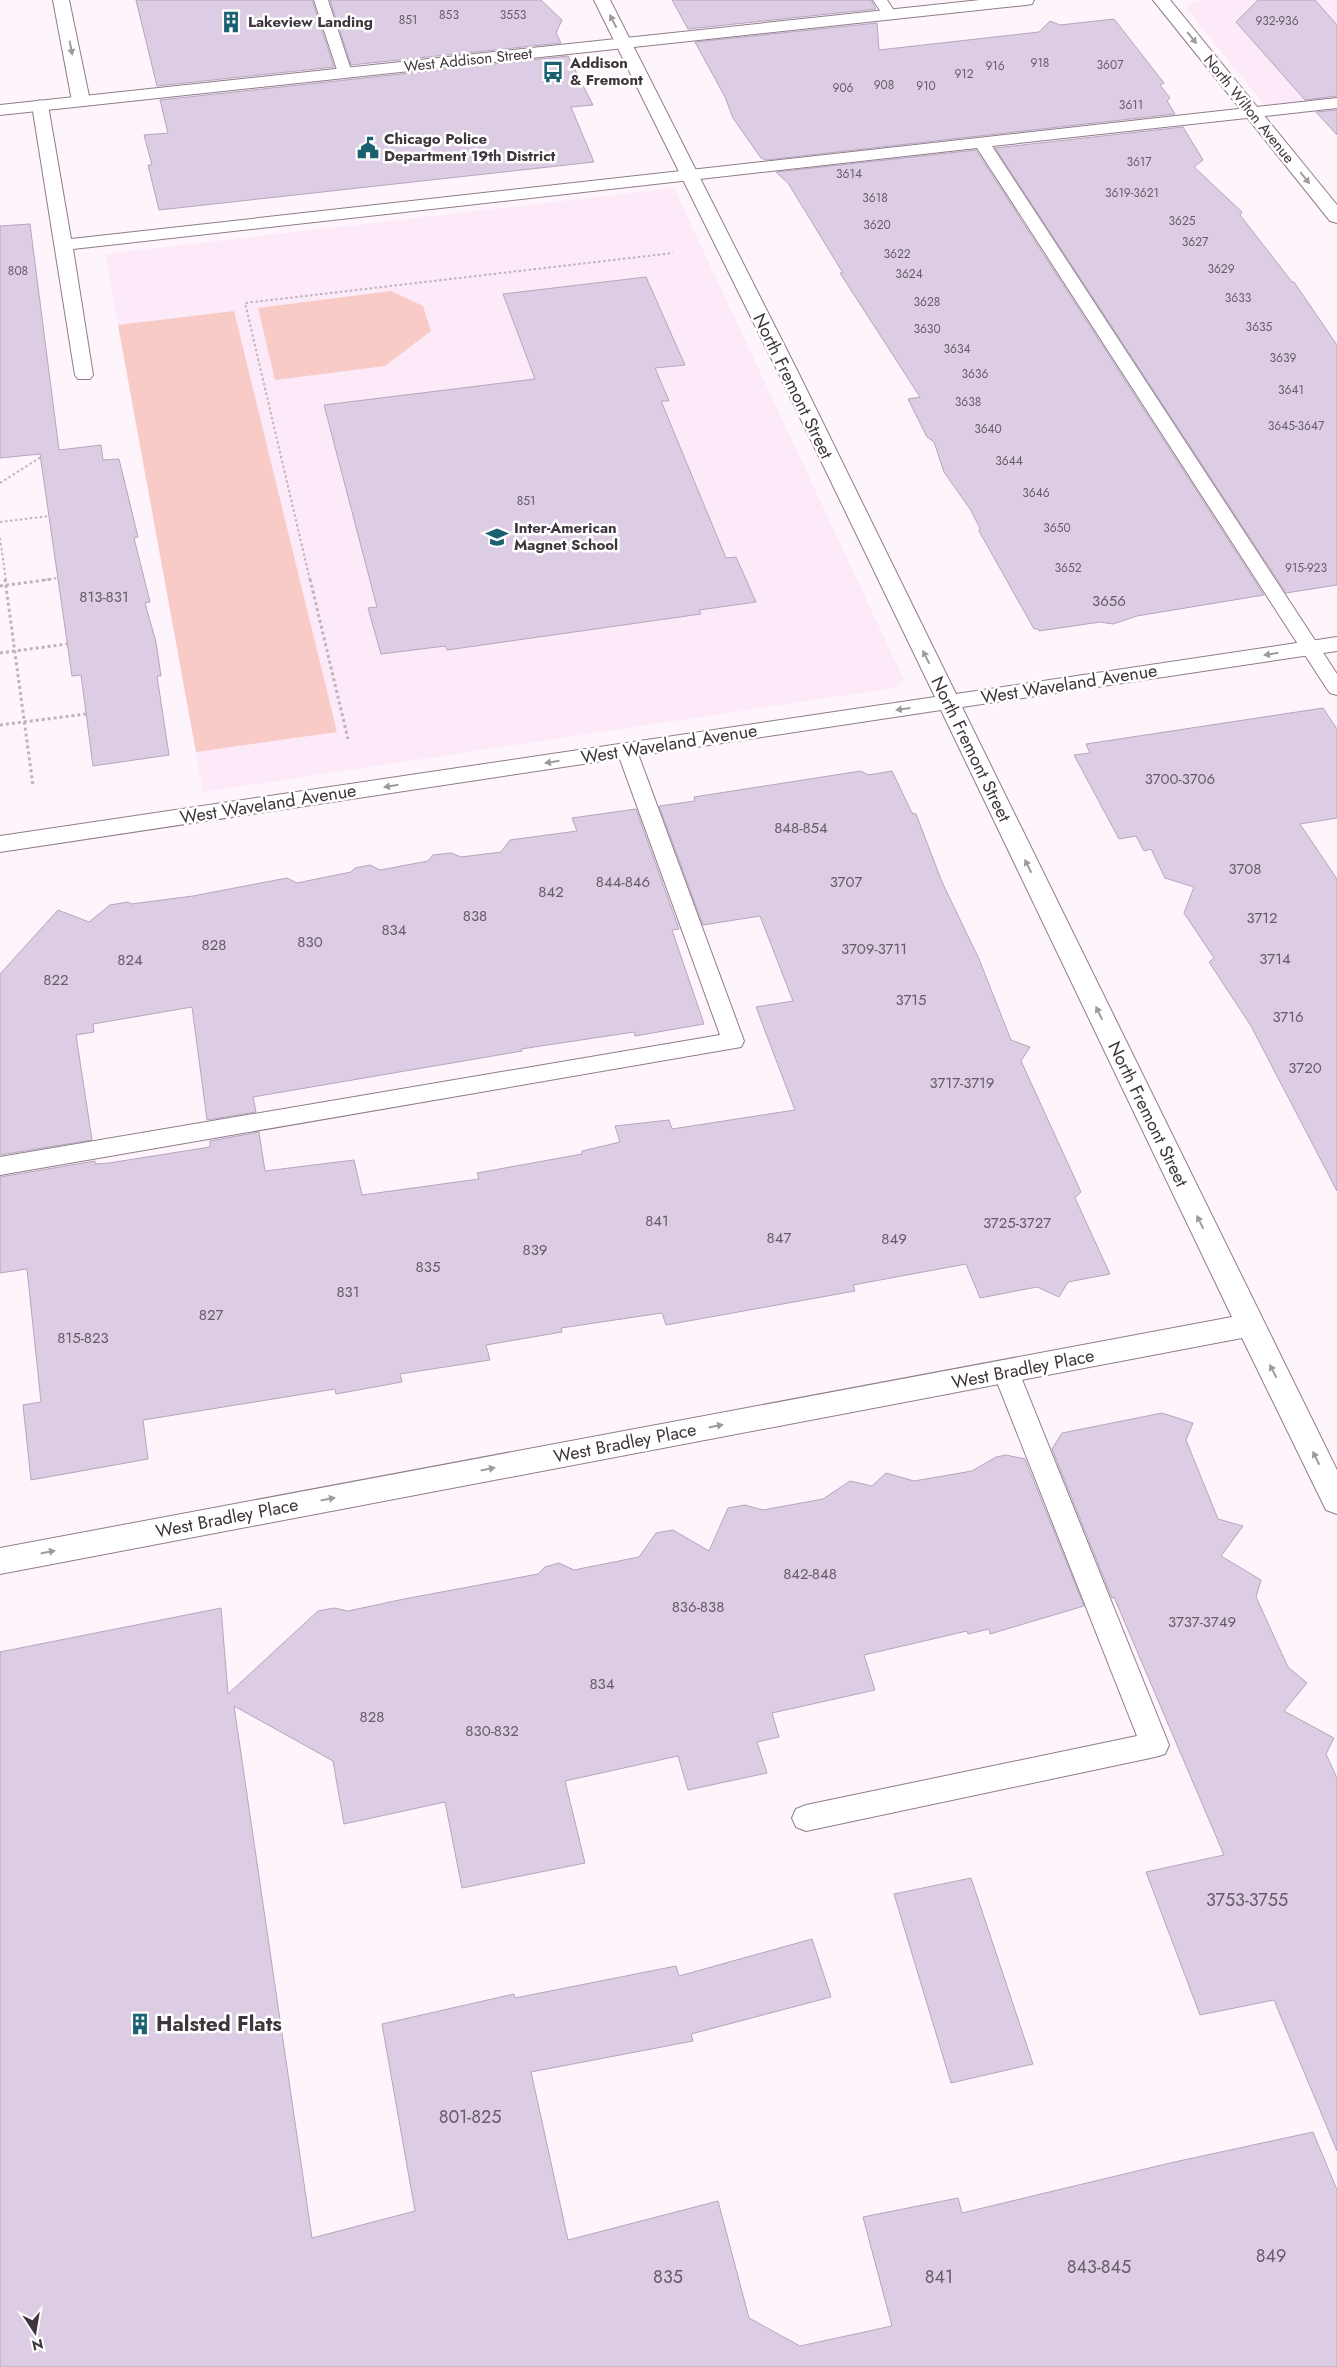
<svg xmlns="http://www.w3.org/2000/svg" width="1337" height="2367" font-family="Jost,sans-serif">
	<style>
		.built { fill: #fdeaf8 }
		.green { fill: #f8cbc7 }
		.building { fill: #dccde5; stroke: #b4a6bd }
		.lines { fill: none; stroke-linecap: round; stroke-linejoin: round }
		.service-casing { stroke: #917b8b; stroke-width: 2 }
		.minor-casing { stroke: #917b8b; stroke-width: 2 }
		.tertiary-casing { stroke: #917b8b; stroke-width: 2 }
		.path-far1 { stroke: #beb4bb; stroke-width: 2; stroke-dasharray: 2.5 2.5; stroke-linecap: butt }
		.path { stroke: #beb4bb; stroke-width: 3; stroke-dasharray: 3 3; stroke-linecap: butt }
		.service { fill: #fff; fill-rule: evenodd }
		.minor { fill: #fff; fill-rule: evenodd }
		.tertiary { fill: #fff; fill-rule: evenodd }
		.oneway { fill: #9f9a9e }
		.labels { text-anchor: middle; dominant-baseline: central; stroke-width: 5; stroke-linejoin: round; paint-order: stroke }
		.far-number-label { font-size: 12px; fill: #665b66 }
		.far-poi-label { font-size: 15px; font-weight: bold; fill: #3f353c; stroke: #fff; text-anchor: start }
		.far-street-label { font-size: 15px; fill: #3f353c; stroke: #fff }
		.number-label { font-size: 15px; fill: #665b66 }
		.street-label { font-size: 18px; fill: #3f353c; stroke: #fff }
		.near-number-label { font-size: 18px; fill: #665b66 }
		.near-poi-label { font-size: 21px; font-weight: bold; fill: #3f353c; stroke: #fff; text-anchor: start }
	</style>
	<rect width="100%" height="100%" fill="#fef4fb"/>
	<!-- built -->
	<g class="built">
		<polygon points="1203,0 1337,0 1337,103 1269,111 1186,8 1193,3"/>
		<polygon points="674,188 904,680 893,688 203,792 105,254"/>
	</g>
	<!-- green -->
	<g class="green">
		<polygon points="391,291 423,306 431,331 385,366 275,380 258,308"/>
		<polygon points="234,311 337,732 196,752 118,325"/>
	</g>
	<!-- building -->
	<g class="building">
		<polygon points="136,0 312,0 334,67 157,86"/>
		<polygon points="330,0 541,0 562,20 556,33 561,43 351,65"/>
		<polygon points="672,0 871,0 876,9 688,29"/>
		<polygon points="1258,0 1315,0 1337,25 1337,96 1305,100 1236,22"/>
		<polygon points="1114,19 1164,83 1160,85 1170,98 1167,101 1175,114 766,160 761,158 733,118 725,97 695,42 877,23 879,50 1039,32 1050,21 1060,25"/>
		<polygon points="568,56 593,105 571,107 594,162 159,210 148,165 152,165 144,135 168,133 160,100"/>
		<polygon points="1337,110 1337,135 1316,112"/>
		<polygon points="1183,127 1203,160 1194,167 1242,212 1240,215 1292,282 1294,282 1337,345 1337,585 1286,593 995,148"/>
		<polygon points="976,150 1264,595 1137,616 1113,624 1100,622 1039,631 1038,629 1034,629 979,531 980,528 970,509 944,472 934,442 927,437 908,399 920,397 840,273 843,273 788,183 776,172"/>
		<polygon points="30,224 59,450 101,445 103,460 119,459 138,537 134,538 150,602 145,603 156,642 161,676 157,676 169,755 93,766 81,675 72,676 40,454 0,458 0,226"/>
		<polygon points="646,277 685,365 655,368 669,401 661,401 726,558 736,557 756,602 699,610 701,614 447,650 445,646 381,654 368,608 377,607 324,405 535,379 503,294"/>
		<polygon points="1323,708 1337,729 1337,818 1300,824 1337,879 1337,1191 1251,1026 1209,962 1214,958 1184,913 1194,887 1165,878 1151,849 1144,851 1136,836 1119,839 1074,755 1090,753 1086,744"/>
		<polygon points="861,771 868,775 892,771 912,813 916,814 942,882 979,959 1011,1040 1030,1047 1021,1061 1081,1192 1075,1198 1110,1274 1068,1282 1059,1297 1037,1287 980,1298 966,1264 853,1285 855,1291 666,1325 662,1313 561,1328 562,1332 486,1345 490,1360 400,1374 402,1382 336,1394 335,1389 143,1420 148,1459 31,1480 23,1405 41,1402 27,1269 0,1273 0,1177 95,1161 95,1164 109,1163 210,1147 210,1141 259,1132 265,1171 354,1160 362,1195 479,1179 477,1173 582,1154 582,1151 620,1142 615,1126 669,1120 672,1129 795,1110 756,1007 793,1001 760,916 703,925 659,806 695,801 694,797"/>
		<polygon points="636,809 679,929 672,930 704,1024 635,1036 634,1032 521,1049 522,1051 253,1097 256,1112 207,1120 192,1007 93,1024 94,1032 76,1035 92,1140 0,1155 0,974 58,910 89,922 110,905 128,902 131,904 193,896 287,878 297,883 351,872 355,868 370,865 380,870 428,861 433,855 451,853 461,857 501,852 510,840 577,831 572,818"/>
		<polygon points="1162,1413 1193,1423 1186,1440 1218,1519 1243,1526 1221,1556 1261,1580 1256,1597 1288,1667 1307,1683 1284,1711 1334,1738 1326,1754 1337,1778 1337,2151 1274,2000 1200,2015 1146,1872 1224,1855 1114,1597 1112,1598 1052,1449 1062,1433"/>
		<polygon points="1006,1455 1025,1459 1084,1606 990,1634 989,1629 968,1634 967,1631 864,1655 875,1690 772,1713 779,1737 757,1742 767,1773 688,1790 678,1756 565,1781 585,1863 462,1888 445,1802 344,1824 333,1761 234,1706 312,2238 415,2211 382,2024 514,1994 515,1998 676,1966 679,1976 812,1939 831,1997 691,2034 693,2041 531,2072 568,2240 718,2201 749,2318 800,2346 892,2326 863,2217 958,2198 962,2213 1170,2163 1313,2132 1337,2190 1337,2367 0,2367 0,1652 221,1608 228,1694 318,1611 334,1608 348,1611 404,1599 538,1574 545,1567 559,1563 574,1570 639,1557 656,1533 673,1530 709,1551 728,1508 745,1505 763,1510 823,1499 850,1481 872,1486 886,1473 914,1481 972,1471 996,1457"/>
		<polygon points="971,1878 1033,2064 951,2083 894,1894"/>
	</g>
	<g class="lines">
		<!-- service casing -->
		<g class="service-casing">
			<g id="service">
				<polygon points="314,0 328,0 352,73 350,76 345,77 338,73"/>
				<polygon points="873,0 887,0 897,15 895,18 885,18"/>
				<polygon points="1337,98 1337,108 992,146 1337,674 1337,695 1330,693 1327,689 977,148 73,249 93,375 90,379 78,379 75,375 32,105 40,100 48,105 71,239"/>
				<polygon points="627,745 634,746 637,751 744,1041 741,1047 0,1175 0,1157 720,1035 617,751 620,746"/>
				<polygon points="1006,1362 1015,1365 1019,1372 1169,1745 1165,1754 1155,1757 806,1831 796,1827 792,1818 796,1809 806,1805 1137,1736 993,1372 997,1365"/>
			</g>
		</g>
		<!-- minor casing -->
		<g class="minor-casing">
			<g id="minor">
				<polygon points="53,0 69,0 90,101 87,105 75,105 72,101"/>
				<polygon points="594,0 610,0 799,374 956,694 1337,637 1337,651 962,707 1337,1470 1337,1514 1326,1510 1242,1338 0,1574 0,1548 1232,1317 941,710 0,852 0,836 935,697 779,374"/>
				<polygon points="1153,0 1170,0 1337,205 1337,223 1330,221"/>
			</g>
		</g>
		<!-- tertiary casing -->
		<g class="tertiary-casing">
			<polygon id="tertiary" points="980,0 1034,0 1032,4 1026,5 0,115 0,105"/>
		</g>
		<!-- path-far1 -->
		<g class="path-far1">
			<polyline points="0,483 41,457"/>
			<polyline points="0,522 49,516"/>
			<polyline points="0,538 6,580"/>
			<polyline points="44,580 58,578"/>
			<polyline points="310,580 245,303 673,253"/>
		</g>
		<!-- path -->
		<g class="path">
			<polyline points="5,579 33,786"/>
			<polyline points="310,579 348,739"/>
			<polyline points="0,586 53,579"/>
			<polyline points="0,653 67,644"/>
			<polyline points="0,725 86,714"/>
		</g>
		<!-- service -->
		<use href="#service" class="service"/>
		<!-- minor -->
		<use href="#minor" class="minor"/>
		<!-- tertiary -->
		<use href="#tertiary" class="tertiary"/>
	</g>
	<!-- one-way arrows -->
	<defs><path id="oneway-solid" d="M-6-.8H1V-3.2L6.5 0L1 3.2V.8H-6Z" transform="scale(1.25)"/></defs>
	<g class="oneway">
		<use href="#oneway-solid" transform="translate(613 21) rotate(-117)"/>
		<use href="#oneway-solid" transform="translate(1192 38) rotate(51)"/>
		<use href="#oneway-solid" transform="translate(71 48) rotate(79)"/>
		<use href="#oneway-solid" transform="translate(1305 178) rotate(51)"/>
		<use href="#oneway-solid" transform="translate(1271 654) rotate(171)"/>
		<use href="#oneway-solid" transform="translate(926 657) rotate(-117)"/>
		<use href="#oneway-solid" transform="translate(903 709) rotate(172)"/>
		<use href="#oneway-solid" transform="translate(552 762) rotate(171)"/>
		<use href="#oneway-solid" transform="translate(391 786) rotate(171)"/>
		<use href="#oneway-solid" transform="translate(1028 866) rotate(-116)"/>
		<use href="#oneway-solid" transform="translate(1099 1013) rotate(-116)"/>
		<use href="#oneway-solid" transform="translate(1200 1222) rotate(-116)"/>
		<use href="#oneway-solid" transform="translate(1273 1371) rotate(-117)"/>
		<use href="#oneway-solid" transform="translate(716 1426) rotate(-11)"/>
		<use href="#oneway-solid" transform="translate(1316 1458) rotate(-116)"/>
		<use href="#oneway-solid" transform="translate(488 1469) rotate(-11)"/>
		<use href="#oneway-solid" transform="translate(328 1499) rotate(-11)"/>
		<use href="#oneway-solid" transform="translate(48 1552) rotate(-11)"/>
	</g>
	<!-- icons -->
	<defs>
		<g id="building-bare" transform="scale(1.725)"><path d="M-4-6H4V6H1V3H-1V6H-4ZM-2.5-4.3h1.7v1.8h-1.7ZM.8-4.3h1.7v1.8H.8ZM-2.5-1h1.7V.8h-1.7ZM.8-1h1.7V.8H.8Z" fill="#196071" stroke="#fff" stroke-width="2.5" paint-order="stroke"/></g>
		<g id="bus-bare" transform="scale(1.725)"><path d="M-5-6H5V4H4V6H2V4H-2V6H-4V4H-5ZM-3.5-4V0h7V-4ZM-3.5 1.2v1.5H-2V1.2ZM2 1.2v1.5H3.5V1.2Z" fill="#196071" stroke="#fff" stroke-width="2.5" paint-order="stroke"/></g>
		<g id="civic-bare" transform="scale(1.725)"><path d="M-.6-6.5H3V-4.5H.6V-3L4-1V1h2V6H-6V1h2V-1L-.6-3ZM-1.2 2.5V6h2.4V2.5Z" fill="#196071" stroke="#fff" stroke-width="2.5" paint-order="stroke"/></g>
		<g id="school-bare" transform="scale(1.725)"><path d="M0-5L7-2L0 1L-7-2ZM-4 1L0 2.5L4 1V4Q0 6-4 4Z" fill="#196071" stroke="#fff" stroke-width="2.5" paint-order="stroke"/></g>
	</defs>
	<g fill-rule="evenodd">
		<use href="#building-bare" x="231" y="22"/>
		<use href="#bus-bare" x="553" y="72"/>
		<use href="#civic-bare" x="368" y="148"/>
		<use href="#school-bare" x="497" y="537"/>
		<use href="#building-bare" x="140" y="2024"/>
	</g>
	<g class="labels">
		<!-- far-number labels -->
		<g class="far-number-label">
			<text x="449" y="15">853</text>
			<text x="513" y="15">3553</text>
			<text x="408" y="20">851</text>
			<text x="1277" y="21">932-936</text>
			<text x="1040" y="63">918</text>
			<text x="1110" y="65">3607</text>
			<text x="995" y="66">916</text>
			<text x="964" y="74">912</text>
			<text x="884" y="85">908</text>
			<text x="926" y="86">910</text>
			<text x="843" y="88">906</text>
			<text x="1131" y="105">3611</text>
			<text x="1139" y="162">3617</text>
			<text x="849" y="174">3614</text>
			<text x="1132" y="193">3619-3621</text>
			<text x="875" y="198">3618</text>
			<text x="1182" y="221">3625</text>
			<text x="877" y="225">3620</text>
			<text x="1195" y="242">3627</text>
			<text x="897" y="254">3622</text>
			<text x="1221" y="269">3629</text>
			<text x="18" y="271">808</text>
			<text x="909" y="274">3624</text>
			<text x="1238" y="298">3633</text>
			<text x="927" y="302">3628</text>
			<text x="1259" y="327">3635</text>
			<text x="927" y="329">3630</text>
			<text x="957" y="349">3634</text>
			<text x="1283" y="358">3639</text>
			<text x="975" y="374">3636</text>
			<text x="1291" y="390">3641</text>
			<text x="968" y="402">3638</text>
			<text x="1296" y="426">3645-3647</text>
			<text x="988" y="429">3640</text>
			<text x="1009" y="461">3644</text>
			<text x="1036" y="493">3646</text>
			<text x="526" y="501">851</text>
			<text x="1057" y="528">3650</text>
			<text x="1068" y="568">3652</text>
			<text x="1306" y="568">915-923</text>
		</g>
		<!-- far-poi labels -->
		<g class="far-poi-label">
			<text x="248" y="22">Lakeview Landing</text>
			<text x="570" y="63">Addison<tspan x="570" dy="17">&amp; Fremont</tspan></text>
			<text x="384" y="139">Chicago Police<tspan x="384" dy="17">Department 19th District</tspan></text>
			<text x="514" y="528">Inter-American<tspan x="514" dy="17">Magnet School</tspan></text>
		</g>
		<!-- far-street labels -->
		<g class="far-street-label">
			<text transform="translate(468 60) rotate(-6)">West Addison Street</text>
			<text transform="translate(1249 109) rotate(51)">North Wilton Avenue</text>
		</g>
		<!-- number labels -->
		<g class="number-label">
			<text x="104" y="597">813-831</text>
			<text x="1109" y="601">3656</text>
			<text x="1180" y="779">3700-3706</text>
			<text x="801" y="828">848-854</text>
			<text x="1245" y="869">3708</text>
			<text x="623" y="882">844-846</text>
			<text x="846" y="882">3707</text>
			<text x="551" y="892">842</text>
			<text x="475" y="916">838</text>
			<text x="1262" y="918">3712</text>
			<text x="394" y="930">834</text>
			<text x="310" y="942">830</text>
			<text x="214" y="945">828</text>
			<text x="874" y="949">3709-3711</text>
			<text x="1275" y="959">3714</text>
			<text x="130" y="960">824</text>
			<text x="56" y="980">822</text>
			<text x="911" y="1000">3715</text>
			<text x="1288" y="1017">3716</text>
			<text x="1305" y="1068">3720</text>
			<text x="962" y="1083">3717-3719</text>
			<text x="657" y="1221">841</text>
			<text x="1017" y="1223">3725-3727</text>
			<text x="779" y="1238">847</text>
			<text x="894" y="1239">849</text>
			<text x="535" y="1250">839</text>
			<text x="428" y="1267">835</text>
			<text x="348" y="1292">831</text>
			<text x="211" y="1315">827</text>
			<text x="83" y="1338">815-823</text>
			<text x="810" y="1574">842-848</text>
			<text x="698" y="1607">836-838</text>
			<text x="1202" y="1622">3737-3749</text>
			<text x="602" y="1684">834</text>
			<text x="372" y="1717">828</text>
			<text x="492" y="1731">830-832</text>
		</g>
		<!-- street labels -->
		<g class="street-label">
			<text transform="translate(793 386) rotate(64)">North Fremont Street</text>
			<text transform="translate(1069 684) rotate(-9)">West Waveland Avenue</text>
			<text transform="translate(669 744) rotate(-9)">West Waveland Avenue</text>
			<text transform="translate(971 749) rotate(64)">North Fremont Street</text>
			<text transform="translate(268 804) rotate(-9)">West Waveland Avenue</text>
			<text transform="translate(1148 1114) rotate(64)">North Fremont Street</text>
			<text transform="translate(1023 1369) rotate(-11)">West Bradley Place</text>
			<text transform="translate(625 1443) rotate(-11)">West Bradley Place</text>
			<text transform="translate(227 1518) rotate(-11)">West Bradley Place</text>
		</g>
		<!-- near-number labels -->
		<g class="near-number-label">
			<text x="1247" y="1900">3753-3755</text>
			<text x="470" y="2117">801-825</text>
			<text x="1271" y="2256">849</text>
			<text x="1099" y="2267">843-845</text>
			<text x="668" y="2277">835</text>
			<text x="939" y="2277">841</text>
		</g>
		<!-- near-poi labels -->
		<g class="near-poi-label">
			<text x="156" y="2024">Halsted Flats</text>
		</g>
	</g>
	<!-- north arrow -->
	<g transform="translate(35 2332) rotate(168)" stroke="#ffffff" stroke-width="4" paint-order="stroke">
	<path d="M0-4L9 19L0 12L-9 19Z" fill="#3f353c"/>
	<text y="-8" font-size="14" font-weight="bold" text-anchor="middle" fill="#3f353c">N</text>
	</g>
</svg>
